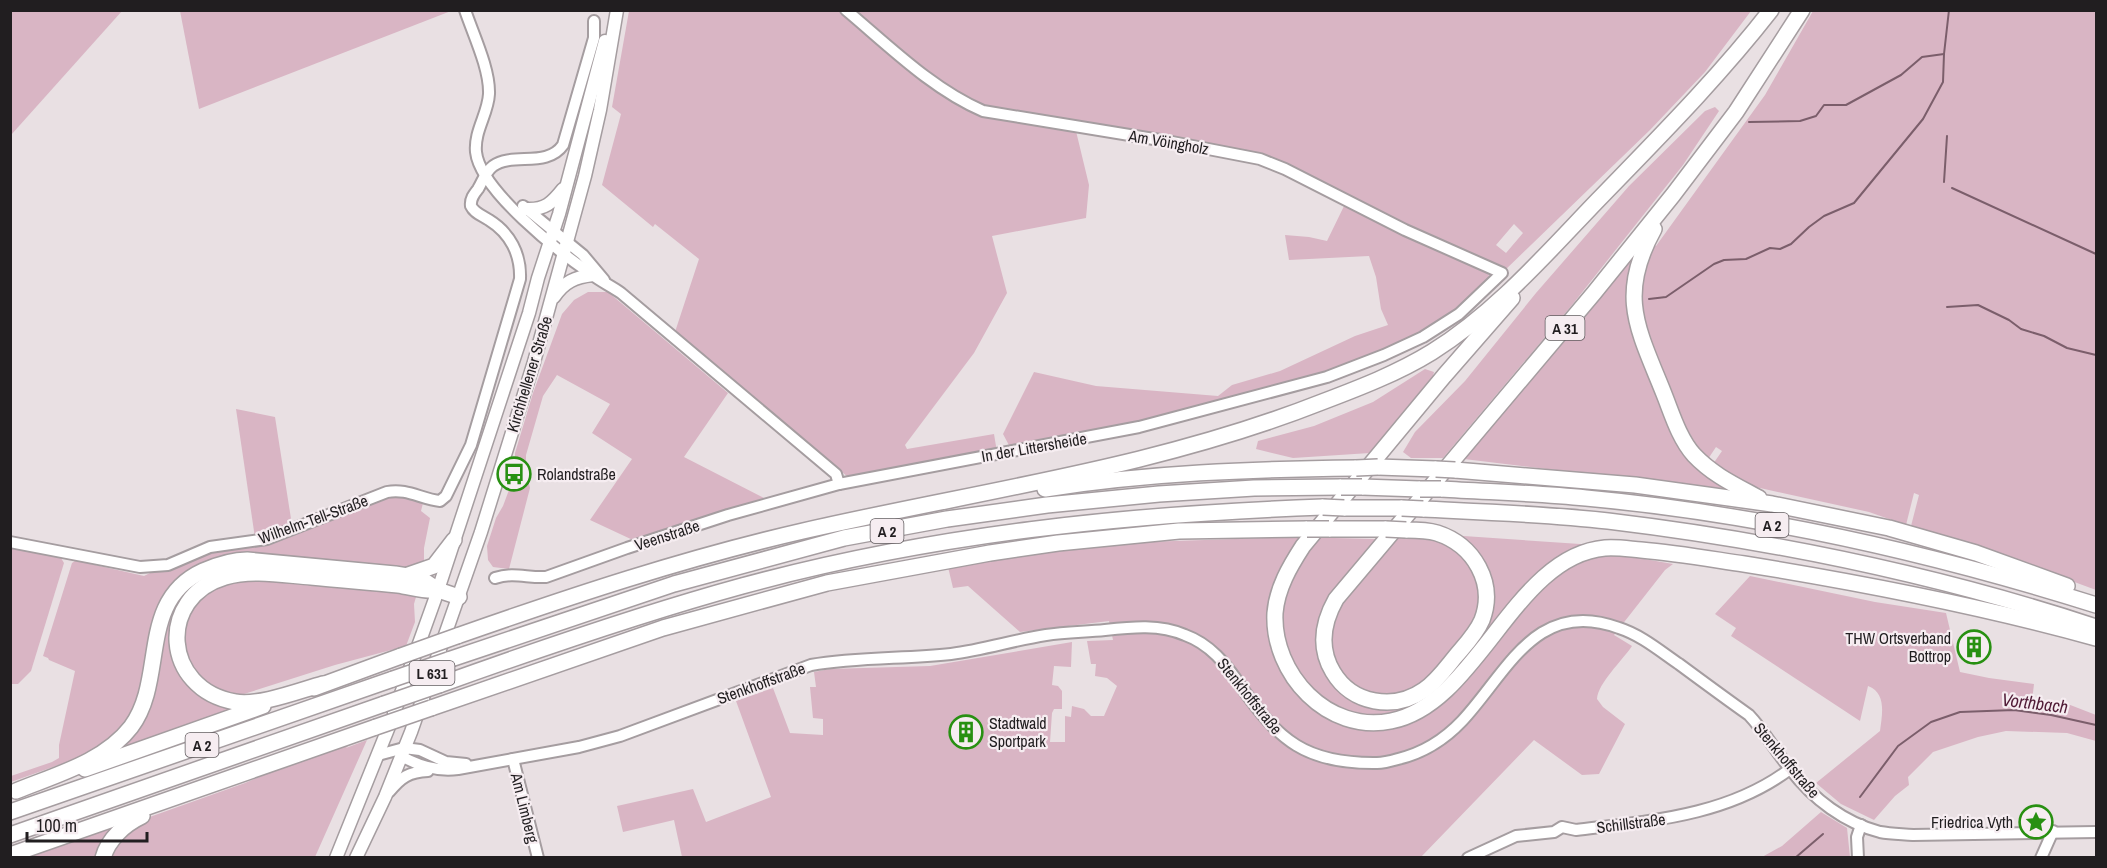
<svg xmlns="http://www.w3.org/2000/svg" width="2107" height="868" font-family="'Archivo Narrow',sans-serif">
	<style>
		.green { fill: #d9b5c4; fill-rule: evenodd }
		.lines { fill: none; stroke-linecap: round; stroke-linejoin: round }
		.stream { stroke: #7b5e6b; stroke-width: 2 }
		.minor-casing { stroke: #a59da0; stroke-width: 14 }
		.major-casing { stroke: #a59da0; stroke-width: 15 }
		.highway-casing { stroke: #a59da0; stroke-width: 18 }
		.minor { stroke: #fff; stroke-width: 10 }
		.major { stroke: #fff; stroke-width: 12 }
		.highway { stroke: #fff; stroke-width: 15 }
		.highway-bridge-casing { stroke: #a59da0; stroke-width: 18; stroke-linecap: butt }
		.highway-bridge { stroke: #fff; stroke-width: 15 }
		.labels { text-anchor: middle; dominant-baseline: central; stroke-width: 4.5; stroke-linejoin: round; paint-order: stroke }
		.shield { fill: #f6edf1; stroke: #615c5f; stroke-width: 1.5 }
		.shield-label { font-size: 15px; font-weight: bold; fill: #211e20 }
		.street-label { font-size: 16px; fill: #211e20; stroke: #f6edf1 }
		.poi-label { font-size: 16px; fill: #211e20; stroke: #f6edf1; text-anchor: start }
		.water-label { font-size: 18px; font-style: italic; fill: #511c37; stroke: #f6edf1 }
	</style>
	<rect width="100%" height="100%" fill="#e9e0e3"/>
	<!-- green -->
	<g class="green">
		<polygon points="11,10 122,11 11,135 10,11"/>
		<polygon points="180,11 180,10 451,11 199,109"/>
		<path d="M629 11H1751L1705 72 1650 130 1502 273 1260 159 1075 127 1089 185 1086 218 992 236 1007 293 974 353 905 445 907 449 994 434 997 452 848 477 675 332 699 259 655 224 653 227 602 185 621 114 612 107ZM1514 224 1523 233 1506 253 1496 245Z"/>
		<path d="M1813 11H2096V590L2002 555 1911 526 1919 495 1914 493 1906 525 1869 512 1751 486 1713 464 1722 451 1716 447 1708 459C1686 437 1635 329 1637 299 1639 281 1647 262 1651 245L1656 246 1765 95Z"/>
		<polygon points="1715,107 1719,111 1683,165 1572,305 1443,458 1411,458 1403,452 1415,432 1465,381 1536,293 1629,186 1705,111"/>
		<polygon points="1345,204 1487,271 1489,276 1487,282 1463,306 1404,344 1343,368 1192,412 1011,449 1003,434 1034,372 1096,386 1218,396 1232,385 1280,371 1355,336 1388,325 1381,309 1376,277 1369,256 1289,260 1285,235 1309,237 1327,241"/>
		<polygon points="1636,249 1628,282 1628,295 1671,427 1731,491 1464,459"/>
		<polygon points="588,292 608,292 728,393 684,457 768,500 710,515 635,541 590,520 632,459 592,433 610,404 557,375 543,396 526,455 526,471 530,488 509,569 493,567 488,560 487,546 496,518 503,506 515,474 515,453 533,393 562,314 574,300"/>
		<polygon points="1425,369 1434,372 1433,376 1370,453 1293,458 1256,449 1258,441 1314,426 1373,402"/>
		<polygon points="236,409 275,417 292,525 255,538"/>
		<polygon points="394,493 423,503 421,511 430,518 424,548 424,563 418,568 176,586 146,681 133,716 105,744 78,758 11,782 11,776 52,762 59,758 59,745 75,671 49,660 48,658 43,656 72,563 75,561 82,562 144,576 150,573 150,571"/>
		<path d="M1449 535 1595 545 1633 557 1673 564 1665 570 1614 635 1632 646C1622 661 1598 683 1597 699L1603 707 1625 724 1599 774 1582 775 1534 740 1421 857H682L674 820 623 832 617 806 693 789 706 822 771 797 736 701 773 688 790 733 823 735V719L813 718 810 687H816L814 672 830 669 930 666 1072 642 1071 667 1054 666 1052 685 1058 686 1062 691V709H1054L1052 713 1050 742H1065V716L1071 717 1072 706 1084 709 1091 716H1104L1117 686 1107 678 1095 676 1096 664H1091L1087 641 1113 640 1109 621 1020 632 968 586 953 588 948 567 1047 552 1144 542 1294 537 1374 539Z"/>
		<polygon points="11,548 61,558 64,563 31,671 18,684 11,684"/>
		<path d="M1750 576 1875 602 1946 613 1960 672 1989 678 2034 684 2032 701H2060L2096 715V741L2067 733 2006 731 1978 737 1933 752 1908 777 1909 785 1895 796 1874 820 1841 804 1816 783 1880 731C1882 715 1887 693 1868 686L1860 721 1731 636 1736 628 1715 614Z"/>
		<polygon points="200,577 193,590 178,660 238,708 113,751 153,686 172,604"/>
		<polygon points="259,579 410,593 416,597 414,604 415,622 406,646 335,665 244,694 244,696 221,692 201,680 185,654 184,625 198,599 225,582"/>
		<polygon points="367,740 315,857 107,858 113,845 144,819 245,783 302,759 353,741 346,748"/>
		<polygon points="1821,812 1847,828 1850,857 1762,857 1782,846"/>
		<polygon points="122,820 98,857 18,858"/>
	</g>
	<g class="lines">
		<!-- stream -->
		<g class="stream">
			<polyline points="1749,122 1800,121 1816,116 1824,105 1846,105 1901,75 1922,57 1944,54"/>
			<polyline points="1944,182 1947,136"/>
			<polyline points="1952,188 2096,254"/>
			<polyline points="1649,299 1666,297 1714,264 1724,260 1746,259 1770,248 1780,249 1791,244 1809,227 1824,216 1854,203 1923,119 1943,82 1944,54 1949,10"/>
			<polyline points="1947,307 1978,305 2009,320 2021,329 2044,336 2067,348 2096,355"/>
			<polyline points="1860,797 1898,746 1931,722 1960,712 2014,710 2051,715 2096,725"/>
			<polyline points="1795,858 1823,834"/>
		</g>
		<!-- minor casing -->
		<g class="minor-casing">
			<g id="minor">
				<path d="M465 10C473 34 490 69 489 94 488 114 474 131 476 152 480 190 559 252 590 273 600 281 611 286 621 293L836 474 839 484"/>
				<polyline points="523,206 583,255 604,280"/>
				<path d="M10 542 140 567 168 565 210 547 267 539 387 492C407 488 421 499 440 501L446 496 471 445 520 279C521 254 510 233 489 220 483 216 474 213 471 206 470 199 474 194 478 189 483 181 485 172 493 166 513 152 547 168 563 145L594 38V21"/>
				<path d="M495 578C514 572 527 578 546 577L627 548 728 515 839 484 1139 427 1327 377 1384 355 1423 337 1459 314 1502 273 1405 230 1285 169 1260 159 1172 142 983 111C932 89 889 46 846 10"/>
				<polyline points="378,755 404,748 420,750 446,762 466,764"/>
				<path d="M401 756C419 766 437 772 458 769L579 747 620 736 811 665C857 657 904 659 951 654 983 650 1014 640 1046 635 1066 632 1086 632 1105 630 1132 627 1160 624 1185 635 1210 644 1226 664 1240 685 1279 741 1306 764 1377 763 1384 763 1391 761 1398 759 1423 753 1444 740 1462 721 1507 673 1536 597 1619 628 1641 635 1660 651 1679 664 1702 681 1725 698 1749 715 1765 732 1776 752 1791 770 1813 799 1845 823 1880 832 1891 834 1902 834 1913 835L2096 832"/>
				<polyline points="513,759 538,858"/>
				<path d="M389 792C401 777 409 772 428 771"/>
				<path d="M1468 858 1516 836 1554 832 1562 827 1576 830C1650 821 1728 816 1790 769"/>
				<polyline points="1858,858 1857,837 1861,825"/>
				<polyline points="2041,858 2053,831"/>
			</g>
		</g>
		<!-- major casing -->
		<g class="major-casing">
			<g id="major">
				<path d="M526 209C545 210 552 203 563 189"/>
				<path d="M554 297C564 282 575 277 593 275"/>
				<polyline points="394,713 435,599 529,313 538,278 559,214 605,41"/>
				<polyline points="336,858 390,724"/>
				<polyline points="356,858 385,797 411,732 481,532 534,362 585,176 600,110 617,10"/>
			</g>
		</g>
		<!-- highway casing -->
		<g class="highway-casing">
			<g id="highway">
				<path d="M1654 229C1617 296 1638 329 1664 394 1672 414 1679 438 1694 455 1713 475 1735 485 1759 498"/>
				<path d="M1512 298 1444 376 1303 546C1290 566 1277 588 1275 613 1272 674 1328 734 1391 721 1478 704 1514 556 1605 548 1617 547 1629 549 1641 550 1676 553 1710 559 1744 564 1862 583 1981 606 2096 638"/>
				<polyline points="1378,467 1436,469"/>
				<polyline points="1455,470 1635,485 1772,504 1889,528 1976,553 2067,586"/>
				<polyline points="1362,487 1420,489"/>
				<path d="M1045 489C1148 473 1252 469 1356 468"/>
				<path d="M1441 489C1489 492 1538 493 1586 498 1759 514 1931 553 2096 605"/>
				<polyline points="1344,508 1402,508"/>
				<path d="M1423 509C1485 512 1547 514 1608 521 1774 541 1938 575 2096 627"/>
				<polyline points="1329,529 1386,529"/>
				<path d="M1406 530C1416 530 1427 530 1437 533 1474 545 1496 583 1482 620 1476 634 1465 645 1455 657 1446 668 1437 681 1424 690 1394 711 1352 704 1333 672 1318 647 1323 622 1336 599L1594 293 1673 195 1736 112 1802 10"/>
				<polyline points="408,575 434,566 454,540"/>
				<path d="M457 636C571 596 685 558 803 531 977 491 1155 468 1322 402 1359 388 1398 373 1432 352 1496 312 1546 254 1598 200 1658 138 1718 78 1771 10"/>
				<polyline points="448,660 674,584 844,538 947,519 1047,505 1159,494 1254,488 1341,487"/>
				<path d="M323 684C298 691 260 706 235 702 162 689 157 597 225 577 252 569 284 575 311 577 340 580 369 582 398 585 412 587 424 592 438 590"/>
				<path d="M439 685C539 649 640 614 742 586 932 534 1128 514 1323 507"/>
				<polyline points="314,688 401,656"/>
				<polyline points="431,708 663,628 827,583 990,553 1058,543 1179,531 1307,529"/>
				<polyline points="85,769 263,706"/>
				<path d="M16 791C55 775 104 762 131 727 167 679 137 601 203 571 217 565 231 560 247 560L395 574 420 578 438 590 459 597"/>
				<polyline points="10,812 393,679"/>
				<polyline points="10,835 384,704"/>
				<polyline points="10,855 376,727"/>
				<path d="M103 858C108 839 125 824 142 816"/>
			</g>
		</g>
		<!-- minor -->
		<use href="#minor" class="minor"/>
		<!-- major -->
		<use href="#major" class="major"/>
		<!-- highway -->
		<use href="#highway" class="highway"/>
		<!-- highway-bridge casing -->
		<g class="highway-bridge-casing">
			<g id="highway-bridge">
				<polyline points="1356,468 1378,467"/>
				<polyline points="1436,469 1455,470"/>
				<polyline points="1341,487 1362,487"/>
				<polyline points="1420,489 1441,489"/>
				<polyline points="1323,507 1344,508"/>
				<polyline points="1402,508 1423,509"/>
				<polyline points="1307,529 1329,529"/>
				<polyline points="1386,529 1406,530"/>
				<polyline points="401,656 457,636"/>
				<polyline points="393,679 448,660"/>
				<polyline points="384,704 439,685"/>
				<polyline points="376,727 431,708"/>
			</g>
		</g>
		<!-- highway-bridge -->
		<use href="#highway-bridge" class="highway-bridge"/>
	</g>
	<!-- icons -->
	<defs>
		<g id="bus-ring" transform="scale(1.725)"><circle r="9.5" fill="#f6edf1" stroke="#289012" stroke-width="1.5"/><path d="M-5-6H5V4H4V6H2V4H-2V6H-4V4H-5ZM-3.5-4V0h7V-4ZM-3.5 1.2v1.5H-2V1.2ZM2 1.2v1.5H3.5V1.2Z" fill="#289012"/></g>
		<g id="building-ring" transform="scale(1.725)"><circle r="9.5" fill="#f6edf1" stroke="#289012" stroke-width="1.5"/><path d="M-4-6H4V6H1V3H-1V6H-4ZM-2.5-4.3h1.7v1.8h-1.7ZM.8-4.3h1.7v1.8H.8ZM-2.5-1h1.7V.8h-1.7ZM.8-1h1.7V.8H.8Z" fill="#289012"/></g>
		<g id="sight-ring" transform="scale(1.725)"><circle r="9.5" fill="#f6edf1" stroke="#289012" stroke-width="1.5"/><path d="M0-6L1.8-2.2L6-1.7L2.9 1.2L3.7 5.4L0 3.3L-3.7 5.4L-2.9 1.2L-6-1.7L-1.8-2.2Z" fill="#289012"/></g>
	</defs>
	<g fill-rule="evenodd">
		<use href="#bus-ring" x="514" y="474"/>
		<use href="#building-ring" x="1974" y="647"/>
		<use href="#building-ring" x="966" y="732"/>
		<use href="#sight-ring" x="2036" y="822"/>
	</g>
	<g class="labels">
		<!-- shield labels -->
		<g class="shield">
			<rect x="1545.5" y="316" width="39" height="24" rx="4.5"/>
			<rect x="1755.5" y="513" width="33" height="24" rx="4.5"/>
			<rect x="870.5" y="519" width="33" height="24" rx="4.5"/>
			<rect x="409.5" y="661" width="45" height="24" rx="4.5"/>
			<rect x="185.5" y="733" width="33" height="24" rx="4.5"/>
		</g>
		<g class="shield-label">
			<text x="1565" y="328">A 31</text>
			<text x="1772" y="525">A 2</text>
			<text x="887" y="531">A 2</text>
			<text x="432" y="673">L 631</text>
			<text x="202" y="745">A 2</text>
		</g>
		<!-- street labels -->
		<g class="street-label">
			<text transform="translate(1169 142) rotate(10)">Am Vöingholz</text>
			<text transform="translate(529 374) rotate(-73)">Kirchhellener Straße</text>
			<text transform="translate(1034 447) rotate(-10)">In der Littersheide</text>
			<text transform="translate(313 519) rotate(-20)">Wilhelm-Tell-Straße</text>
			<text transform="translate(667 535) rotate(-18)">Veenstraße</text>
			<text transform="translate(761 683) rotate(-20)">Stenkhoffstraße</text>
			<text transform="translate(1250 696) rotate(51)">Stenkhoffstraße</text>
			<text transform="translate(1787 760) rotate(50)">Stenkhoffstraße</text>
			<text transform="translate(525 808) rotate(76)">Am Limberg</text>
			<text transform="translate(1631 823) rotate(-7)">Schillstraße</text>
		</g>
		<!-- poi labels -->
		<g class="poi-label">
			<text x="537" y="474">Rolandstraße</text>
			<text x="1951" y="638" text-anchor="end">THW Ortsverband<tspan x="1951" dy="18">Bottrop</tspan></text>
			<text x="989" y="723">Stadtwald<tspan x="989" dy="18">Sportpark</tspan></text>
			<text x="2013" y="822" text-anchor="end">Friedrica Vyth</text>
		</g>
		<!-- water labels -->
		<g class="water-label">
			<text transform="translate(2035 703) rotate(7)">Vorthbach</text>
		</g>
	</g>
	<!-- border -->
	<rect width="2107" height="868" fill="none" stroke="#211e20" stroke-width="24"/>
	<!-- scale -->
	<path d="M27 832v9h120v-9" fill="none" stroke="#211e20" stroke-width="3"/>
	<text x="36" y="832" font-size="18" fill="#211e20" stroke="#f6edf1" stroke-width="4.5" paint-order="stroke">100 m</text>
</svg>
